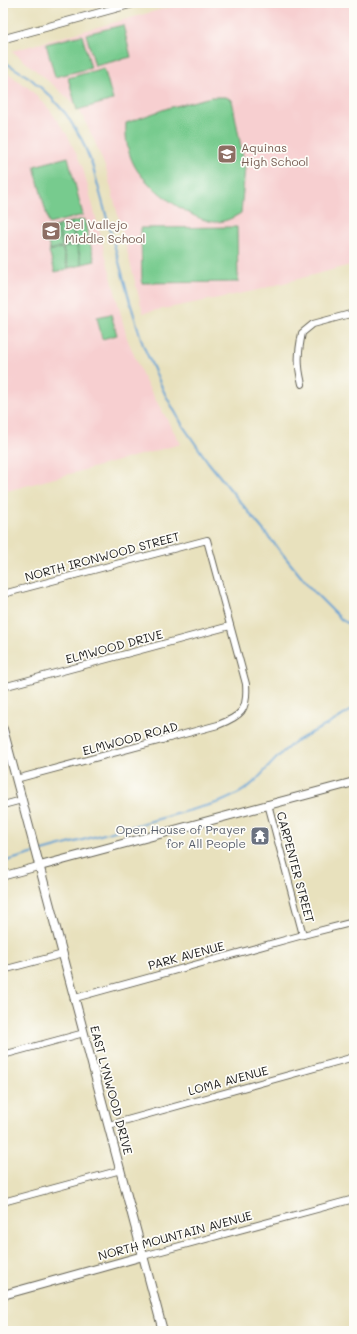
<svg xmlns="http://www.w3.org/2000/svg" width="357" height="1334" font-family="Mali,sans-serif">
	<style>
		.built { fill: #f7cfd0 }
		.green { fill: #77cb8e; stroke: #4a7455 }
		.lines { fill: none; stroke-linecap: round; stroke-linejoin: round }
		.stream { stroke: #62a0d3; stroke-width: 2 }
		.minor-casing { stroke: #636154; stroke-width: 8 }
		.tertiary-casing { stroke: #636154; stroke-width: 9 }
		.secondary-casing { stroke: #636154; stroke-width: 10 }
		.minor { stroke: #fff; stroke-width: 6 }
		.tertiary { stroke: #fff; stroke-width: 7 }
		.secondary { stroke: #fff; stroke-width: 8 }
		.labels { text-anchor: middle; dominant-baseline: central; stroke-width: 3.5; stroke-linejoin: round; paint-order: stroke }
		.education-label { font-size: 12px; fill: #785e54; stroke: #fdfcf7; text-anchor: start }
		.street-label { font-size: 12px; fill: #1c1c1c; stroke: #fdfcf7 }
		.worship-label { font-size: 12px; fill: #5b616d; stroke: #fdfcf7; text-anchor: end }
	</style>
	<rect width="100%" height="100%" fill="#fdfcf7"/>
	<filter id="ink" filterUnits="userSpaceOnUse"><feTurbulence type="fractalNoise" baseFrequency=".025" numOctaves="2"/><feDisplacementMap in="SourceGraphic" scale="8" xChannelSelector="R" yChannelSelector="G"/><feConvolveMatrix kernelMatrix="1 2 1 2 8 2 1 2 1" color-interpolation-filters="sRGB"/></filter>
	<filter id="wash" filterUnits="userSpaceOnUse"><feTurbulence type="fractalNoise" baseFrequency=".012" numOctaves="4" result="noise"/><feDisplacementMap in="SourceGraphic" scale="16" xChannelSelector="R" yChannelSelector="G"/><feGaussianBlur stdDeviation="0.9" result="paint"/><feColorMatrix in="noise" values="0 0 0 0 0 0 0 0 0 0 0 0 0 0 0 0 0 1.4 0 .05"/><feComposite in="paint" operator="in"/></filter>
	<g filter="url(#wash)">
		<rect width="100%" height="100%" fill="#e8e1bd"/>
		<!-- built -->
		<g class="built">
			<polygon points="184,3 354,3 354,264 254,291 143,313 106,169 94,140 79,109 58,89 12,51"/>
			<polygon points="3,70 30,89 50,110 68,136 83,168 127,338 145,381 181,444 3,492"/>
		</g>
		<!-- green -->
		<g class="green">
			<polygon points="123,25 131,57 95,66 86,34"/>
			<polygon points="82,35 91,68 55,77 46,44"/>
			<polygon points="104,68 113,100 77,110 68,78"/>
			<path d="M211 97H226L232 100 245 168 241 213C233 218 225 222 215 222 192 221 150 189 137 170 128 156 125 140 126 123L168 108Z"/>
			<polygon points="68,157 83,215 49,224 34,166"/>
			<polygon points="84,219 89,239 77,243 71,222"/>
			<polygon points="70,222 76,243 63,247 57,226"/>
			<polygon points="57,226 62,247 50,250 44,230"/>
			<polygon points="237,227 238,282 142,283 141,228"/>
			<polygon points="89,240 95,261 82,264 77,244"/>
			<polygon points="76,244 82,265 69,268 63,248"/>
			<polygon points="62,248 68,269 55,272 49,251"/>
			<polygon points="111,314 117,335 102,339 97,317"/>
		</g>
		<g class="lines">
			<!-- stream -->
			<g class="stream">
				<polyline points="3,61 30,78 50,96 66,114 82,140 92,164 130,302 143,345 165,394 183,426 208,462 311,589 342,620 354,627"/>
				<path d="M39 852 220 802C234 796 247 790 257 779 269 767 277 756 291 745 311 730 336 724 354 707"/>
				<polyline points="3,862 35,853"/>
			</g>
		</g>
	</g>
	<g filter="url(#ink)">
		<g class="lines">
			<!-- minor casing -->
			<g class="minor-casing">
				<g id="minor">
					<path d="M302 384C297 364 298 353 302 333L313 324 354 313"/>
					<path d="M3 594 207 540 246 684C248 711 241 716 218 725L16 779"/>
					<polyline points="3,687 230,626"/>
					<polyline points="268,804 303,935"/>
					<polyline points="3,805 22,800"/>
					<polyline points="3,970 63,954"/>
					<polyline points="75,998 303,935 354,922"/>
					<polyline points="3,1055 84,1033"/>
					<polyline points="109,1125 354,1057"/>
					<polyline points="3,1202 121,1170"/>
					<polyline points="143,1256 354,1199"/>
				</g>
			</g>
			<!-- tertiary casing -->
			<g class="tertiary-casing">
				<g id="tertiary">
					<polyline points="3,39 135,3"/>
					<polyline points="3,876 40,866"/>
				</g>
			</g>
			<!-- secondary casing -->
			<g class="secondary-casing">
				<g id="secondary">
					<polyline points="3,729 163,1331"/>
					<polyline points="40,866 354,782"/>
					<polyline points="3,1295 143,1256"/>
				</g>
			</g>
			<!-- minor -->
			<use href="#minor" class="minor"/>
			<!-- tertiary -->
			<use href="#tertiary" class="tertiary"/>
			<!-- secondary -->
			<use href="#secondary" class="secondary"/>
		</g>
	</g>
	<!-- icons -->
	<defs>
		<g id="school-square" transform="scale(1)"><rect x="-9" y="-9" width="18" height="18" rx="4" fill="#8d6e63" stroke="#fdfcf7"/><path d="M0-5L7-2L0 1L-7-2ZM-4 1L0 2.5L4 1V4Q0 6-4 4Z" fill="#fff"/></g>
		<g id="temple-square" transform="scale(1)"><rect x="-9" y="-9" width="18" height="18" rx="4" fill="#6b7280" stroke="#fdfcf7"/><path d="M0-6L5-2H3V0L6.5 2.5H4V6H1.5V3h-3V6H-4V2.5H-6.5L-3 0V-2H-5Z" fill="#fff"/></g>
	</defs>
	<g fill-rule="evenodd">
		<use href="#school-square" x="227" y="154"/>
		<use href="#school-square" x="51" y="231"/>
		<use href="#temple-square" x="260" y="836"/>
	</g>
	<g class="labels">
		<!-- education labels -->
		<g class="education-label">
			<text x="241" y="147">Aquinas<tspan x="241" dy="14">High School</tspan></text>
			<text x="65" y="224">Del Vallejo<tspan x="65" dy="14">Middle School</tspan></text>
		</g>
		<!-- street labels -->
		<g class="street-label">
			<text transform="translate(102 556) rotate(-15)">NORTH IRONWOOD STREET</text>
			<text transform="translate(114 646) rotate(-15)">ELMWOOD DRIVE</text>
			<text transform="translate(130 738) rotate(-15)">ELMWOOD ROAD</text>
			<text transform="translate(296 867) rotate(75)">CARPENTER STREET</text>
			<text transform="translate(186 955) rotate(-15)">PARK AVENUE</text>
			<text transform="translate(228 1080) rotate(-15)">LOMA AVENUE</text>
			<text transform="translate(112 1090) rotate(75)">EAST LYNWOOD DRIVE</text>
			<text transform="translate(175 1235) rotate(-15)">NORTH MOUNTAIN AVENUE</text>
		</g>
		<!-- worship labels -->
		<g class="worship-label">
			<text x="246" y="829">Open House of Prayer<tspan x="246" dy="14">for All People</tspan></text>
		</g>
	</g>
	<!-- margin -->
	<rect width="357" height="1334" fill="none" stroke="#fdfcf7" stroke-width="16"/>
</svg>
